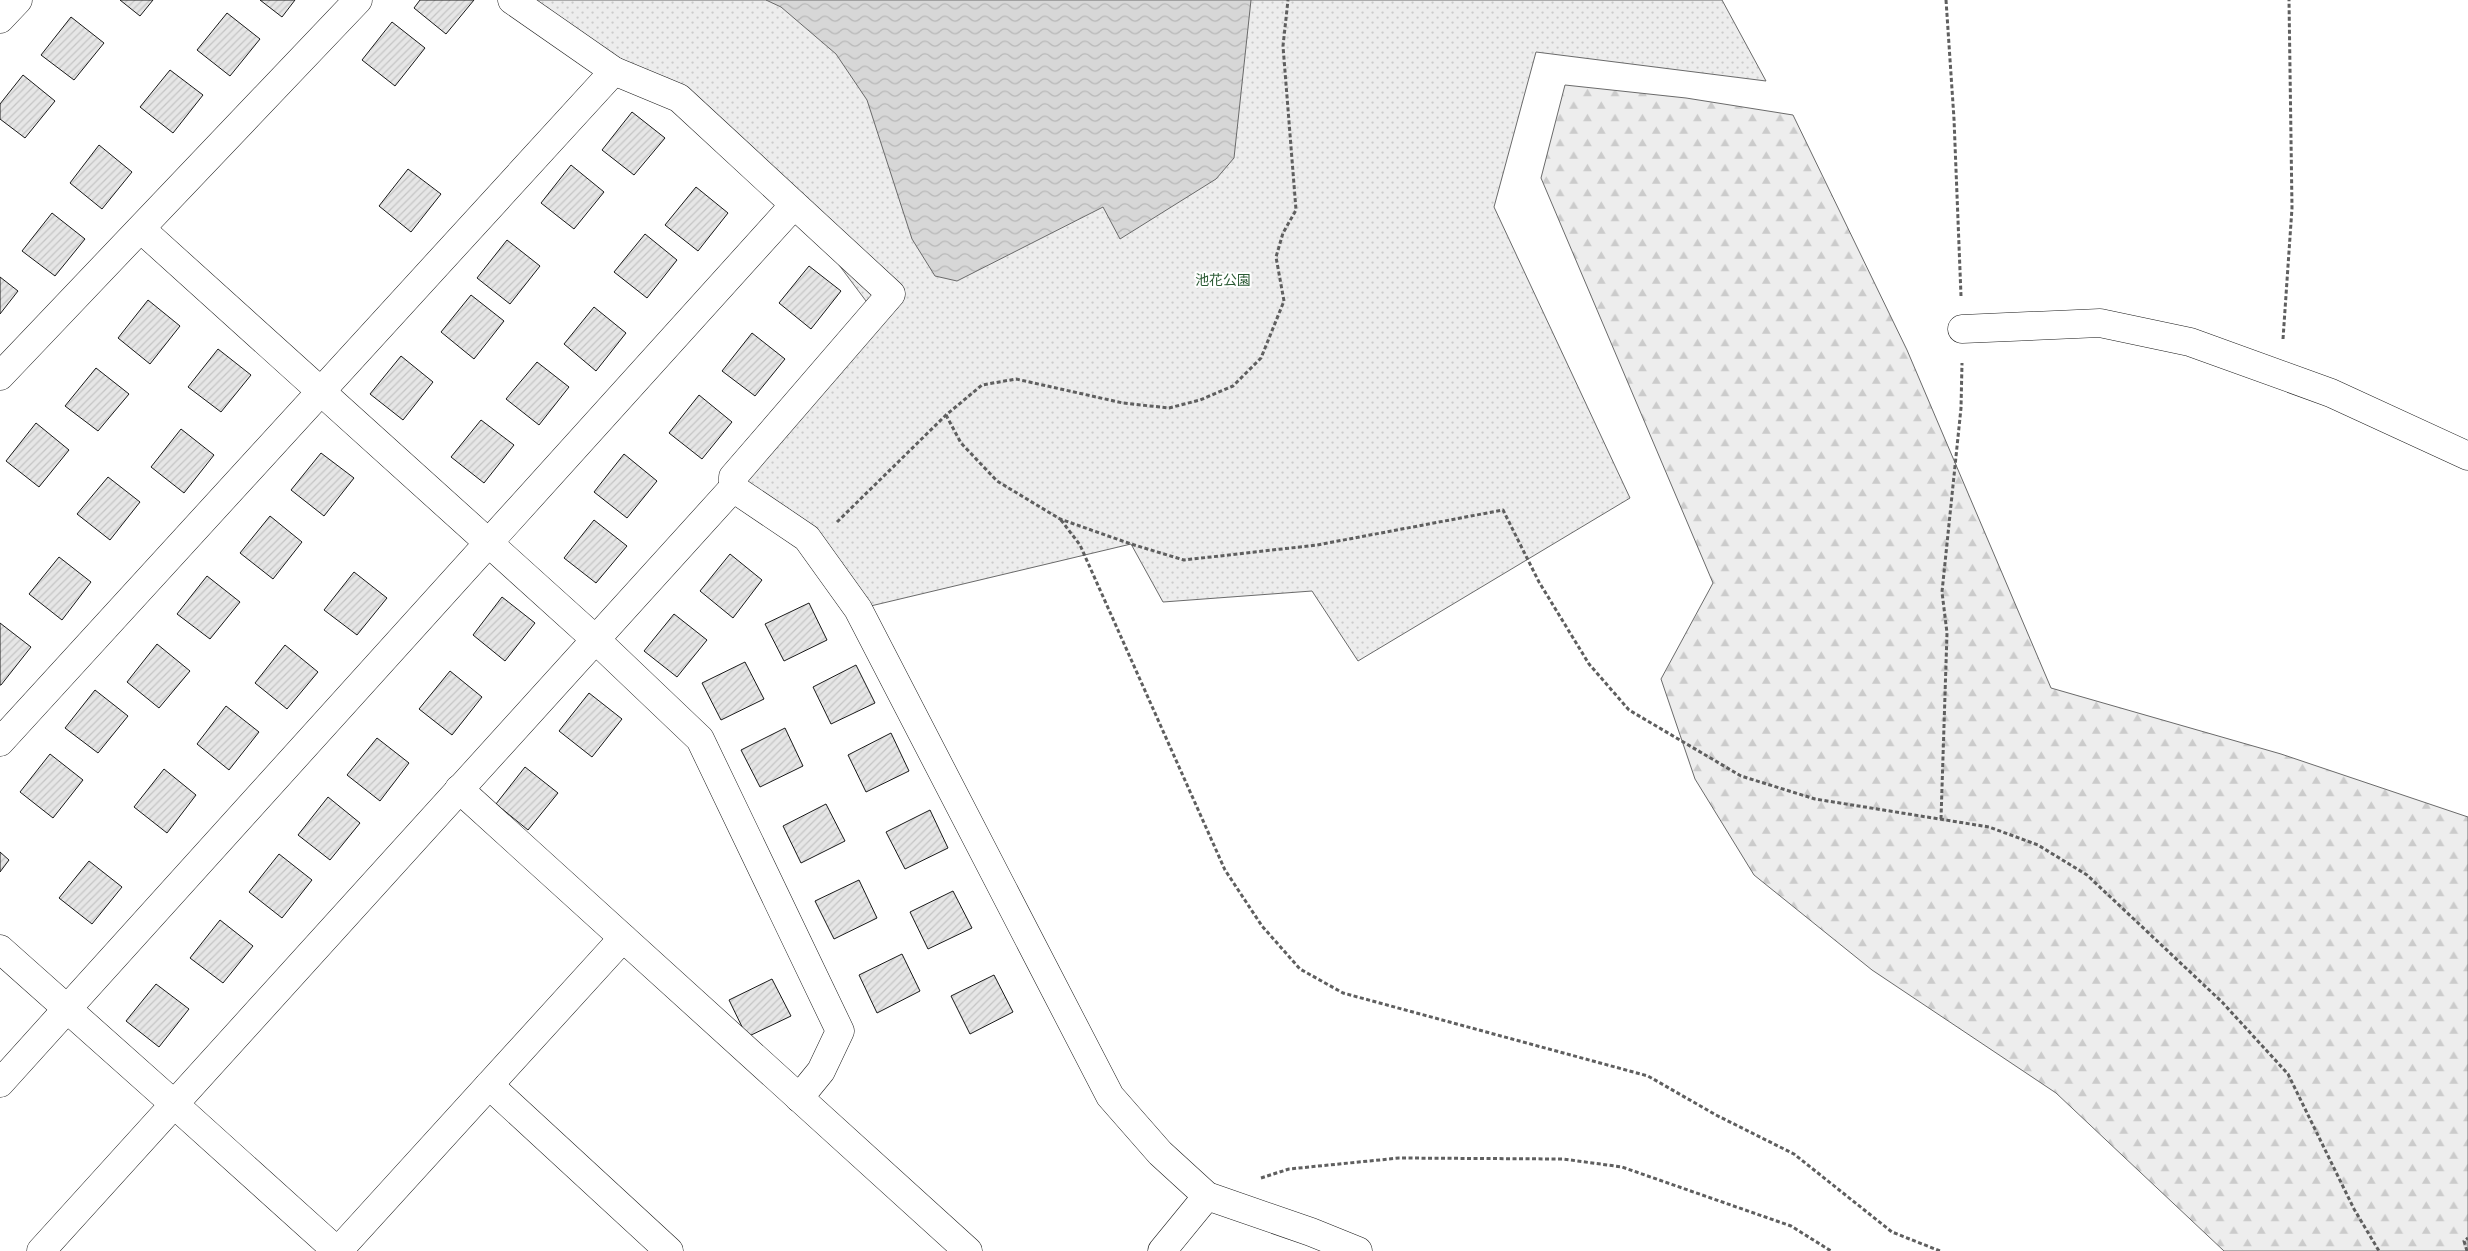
<svg xmlns="http://www.w3.org/2000/svg" width="2468" height="1251" font-family="Cabin,'Noto Sans JP',sans-serif">
	<style>
		.forest { fill: url(#forest-firs); stroke: #6a6a6a }
		.park { fill: url(#park-dots); stroke: #6a6a6a }
		.water { fill: url(#water-waves); stroke: #6a6a6a }
		.building { fill: url(#building-hatch); stroke: #1a1a1a }
		.lines { fill: none; stroke-linecap: round; stroke-linejoin: round }
		.minor-casing { stroke: #1a1a1a; stroke-width: 29 }
		.tertiary-casing { stroke: #1a1a1a; stroke-width: 29 }
		.path { stroke: #5f5f5f; stroke-width: 3; stroke-dasharray: 4 2.5; stroke-linecap: butt }
		.minor { stroke: #fff; stroke-width: 28 }
		.tertiary { stroke: #fff; stroke-width: 28 }
		.labels { text-anchor: middle; dominant-baseline: central; stroke-width: 4; stroke-linejoin: round; paint-order: stroke }
		.park-label { font-size: 14px; fill: #2b5a34; stroke: #fff }
	</style>
	<defs>
		<pattern id="forest-firs" width="22" height="20" patternUnits="userSpaceOnUse" patternTransform="scale(1.25)"><rect width="22" height="20" fill="#ededed"/><path d="M5 1l3.5 6h-7zM16 11l3.5 6h-7z" fill="#cbcbcb"/></pattern>
		<pattern id="park-dots" width="8" height="8" patternUnits="userSpaceOnUse" patternTransform="scale(1.25)"><rect width="8" height="8" fill="#ededed"/><path d="M2 2h.1M6 6h.1" fill="none" stroke="#cbcbcb" stroke-width="1.8" stroke-linecap="round"/></pattern>
		<pattern id="water-waves" width="16" height="10" patternUnits="userSpaceOnUse" patternTransform="scale(1.25)"><rect width="16" height="10" fill="#d7d7d7"/><path d="M0 5q4-4 8 0t8 0" fill="none" stroke="#b8b8b8"/></pattern>
		<pattern id="building-hatch" width="6" height="6" patternUnits="userSpaceOnUse" patternTransform="scale(1.25)"><rect width="6" height="6" fill="#e6e6e6"/><path d="M-1 1l2-2M0 6l6-6M5 7l2-2" fill="none" stroke="#c5c5c5"/></pattern>
	</defs>
	<rect width="100%" height="100%" fill="#fff"/>
	<!-- forest -->
	<polygon class="forest" points="1565,85 1686,98 1793,115 1907,350 2051,688 2281,754 2468,817 2468,1251 2224,1251 2056,1093 1872,970 1754,875 1695,779 1661,679 1713,583 1541,178"/>
	<!-- park -->
	<polygon class="park" points="512,0 1722,0 1766,81 1536,52 1494,207 1630,498 1358,661 1312,591 1163,602 1131,544 858,609 733,477 875,313 794,205 679,99"/>
	<!-- water -->
	<polygon class="water" points="766,0 1251,0 1234,158 1216,179 1120,239 1103,207 957,281 935,276 912,239 867,100 836,54 781,7"/>
	<!-- building -->
	<g class="building">
		<polygon points="120,0 153,0 140,16"/>
		<polygon points="260,0 295,0 282,17"/>
		<polygon points="420,0 474,0 446,34 414,8"/>
		<polygon points="227,13 260,39 230,76 197,50"/>
		<polygon points="71,17 104,43 74,80 41,55"/>
		<polygon points="392,22 425,48 395,86 362,60"/>
		<polygon points="170,70 203,95 173,133 140,107"/>
		<polygon points="23,75 55,101 25,138 0,119 0,104"/>
		<polygon points="632,112 665,138 634,175 602,150"/>
		<polygon points="99,145 132,172 102,209 70,183"/>
		<polygon points="571,165 604,192 574,229 541,203"/>
		<polygon points="408,169 441,194 411,232 379,206"/>
		<polygon points="696,187 728,213 698,251 665,225"/>
		<polygon points="52,213 85,239 55,276 22,251"/>
		<polygon points="645,234 677,260 647,298 614,272"/>
		<polygon points="507,240 540,266 510,304 477,278"/>
		<polygon points="809,266 841,291 811,329 779,303"/>
		<polygon points="0,277 18,291 0,314"/>
		<polygon points="471,295 504,321 474,359 441,332"/>
		<polygon points="148,300 180,326 150,364 118,338"/>
		<polygon points="594,307 626,333 596,371 564,344"/>
		<polygon points="752,333 785,359 755,396 722,371"/>
		<polygon points="218,349 251,375 221,412 188,387"/>
		<polygon points="401,356 433,382 403,420 370,394"/>
		<polygon points="537,362 569,387 539,425 506,399"/>
		<polygon points="96,368 129,394 98,431 65,406"/>
		<polygon points="699,395 732,422 702,459 669,433"/>
		<polygon points="481,420 514,445 484,483 451,457"/>
		<polygon points="36,423 69,450 39,487 6,461"/>
		<polygon points="181,429 214,455 184,493 151,467"/>
		<polygon points="321,453 354,478 324,516 291,490"/>
		<polygon points="624,454 657,481 627,518 594,492"/>
		<polygon points="108,477 140,502 110,540 77,514"/>
		<polygon points="270,516 302,542 273,579 240,553"/>
		<polygon points="594,520 627,546 596,583 564,558"/>
		<polygon points="730,554 762,580 733,618 700,591"/>
		<polygon points="59,557 91,582 62,620 29,594"/>
		<polygon points="354,572 387,598 357,635 324,610"/>
		<polygon points="207,576 240,602 210,639 177,614"/>
		<polygon points="502,597 535,623 505,661 473,635"/>
		<polygon points="809,603 827,640 784,661 765,624"/>
		<polygon points="674,614 707,640 677,677 644,651"/>
		<polygon points="0,623 31,647 1,685 0,685"/>
		<polygon points="157,644 190,671 159,708 127,682"/>
		<polygon points="285,645 318,672 287,709 255,683"/>
		<polygon points="745,662 764,699 721,720 702,683"/>
		<polygon points="856,665 875,703 831,724 813,687"/>
		<polygon points="450,671 482,697 452,735 419,709"/>
		<polygon points="95,690 128,716 98,753 65,728"/>
		<polygon points="589,693 622,719 592,757 559,731"/>
		<polygon points="226,706 259,732 229,770 197,744"/>
		<polygon points="785,728 803,766 760,787 741,750"/>
		<polygon points="891,733 909,771 866,792 848,755"/>
		<polygon points="377,738 409,763 380,801 347,775"/>
		<polygon points="50,754 83,780 53,818 20,792"/>
		<polygon points="525,767 558,793 528,830 496,804"/>
		<polygon points="164,769 196,795 167,833 134,807"/>
		<polygon points="328,797 360,823 330,860 298,835"/>
		<polygon points="826,804 845,841 801,863 783,826"/>
		<polygon points="930,810 948,848 905,869 886,832"/>
		<polygon points="0,852 9,860 0,872"/>
		<polygon points="279,854 312,880 282,918 249,892"/>
		<polygon points="89,861 122,887 92,924 59,898"/>
		<polygon points="859,880 877,918 834,939 815,901"/>
		<polygon points="953,891 972,928 928,949 910,912"/>
		<polygon points="220,920 253,946 223,983 190,958"/>
		<polygon points="902,954 920,991 877,1013 859,975"/>
		<polygon points="994,975 1013,1012 970,1034 951,996"/>
		<polygon points="772,979 791,1016 747,1037 729,1000"/>
		<polygon points="156,984 189,1009 159,1047 126,1021"/>
	</g>
	<g class="lines">
		<!-- minor casing -->
		<g class="minor-casing">
			<g id="minor">
				<polyline points="512,0 614,71 679,98 891,294 733,477 733,488 807,538 858,609 1110,1096 1160,1153 1207,1196 1311,1232 1358,1251"/>
				<polyline points="0,19 18,0"/>
				<polyline points="141,229 595,639 700,739 840,1031 821,1071 799,1098"/>
				<polyline points="1962,329 2100,323 2190,342 2331,393 2468,456"/>
				<polyline points="0,376 358,0"/>
				<polyline points="0,742 614,71"/>
				<polyline points="459,789 968,1251"/>
				<polyline points="0,949 174,1104"/>
				<polyline points="0,1083 794,205"/>
				<polyline points="489,1085 669,1251"/>
				<polyline points="338,1251 623,938"/>
				<polyline points="1162,1251 1207,1196"/>
			</g>
		</g>
		<!-- tertiary casing -->
		<g class="tertiary-casing">
			<g id="tertiary">
				<polyline points="174,1104 337,1251"/>
				<polyline points="41,1251 733,488"/>
			</g>
		</g>
		<!-- path -->
		<g class="path">
			<polyline points="1946,0 1954,119 1961,296"/>
			<polyline points="2283,339 2292,208 2289,0"/>
			<polyline points="946,415 961,443 997,481 1060,519 1131,544 1184,560 1317,545 1503,510 1539,582 1589,664 1629,710 1741,776 1815,799 1989,827 2038,845 2087,875 2222,1002 2288,1074 2354,1209 2379,1251"/>
			<polyline points="1061,520 1080,545 1225,870 1262,926 1300,969 1343,993 1648,1076 1716,1115 1794,1154 1892,1232 1940,1251"/>
			<polyline points="837,522 946,415 982,385 1016,379 1123,403 1169,408 1200,400 1233,386 1261,358 1284,301 1276,257 1283,233 1296,210 1283,46 1288,0"/>
			<polyline points="1941,819 1947,633 1942,592 1961,408 1962,363"/>
			<polyline points="1261,1178 1289,1169 1399,1158 1563,1159 1622,1167 1791,1226 1831,1251"/>
			<polyline points="2467,1251 2464,1241 2468,1238"/>
		</g>
		<!-- minor -->
		<use href="#minor" class="minor"/>
		<!-- tertiary -->
		<use href="#tertiary" class="tertiary"/>
	</g>
	<g class="labels">
		<!-- park labels -->
		<g class="park-label">
			<text x="1223" y="280">池花公園</text>
		</g>
	</g>
</svg>
